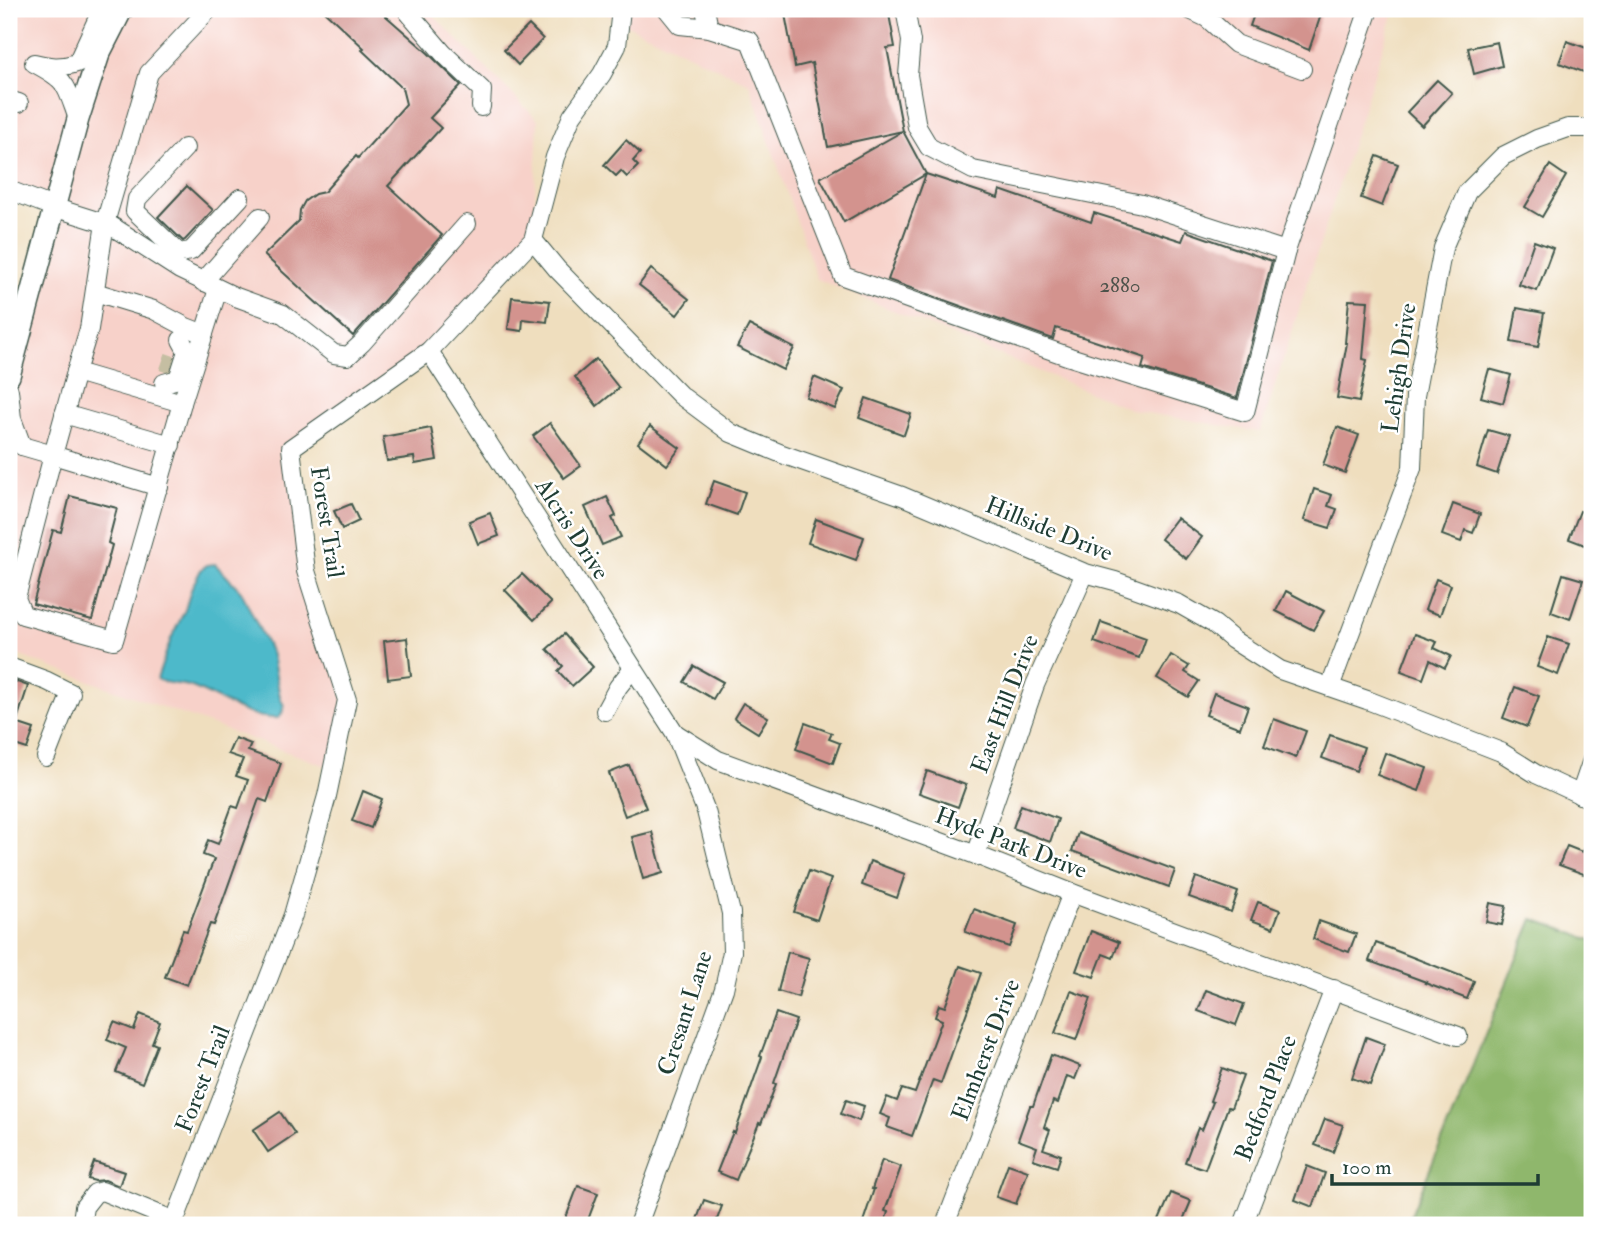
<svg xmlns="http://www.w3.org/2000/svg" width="1601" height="1234" font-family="'IM FELL Double Pica',serif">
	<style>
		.built { fill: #f7d1c9 }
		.forest { fill: #8fb76c; stroke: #577a50; stroke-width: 2 }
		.water { fill: #4eb9ca; stroke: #367b7f; stroke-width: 2 }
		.building { fill: #d3938e }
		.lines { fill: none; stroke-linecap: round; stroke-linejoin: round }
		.minor-tunnel { stroke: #c5bea2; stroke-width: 18; stroke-dasharray: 18 9; stroke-linecap: butt }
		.minor-casing { stroke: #3e5549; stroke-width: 20 }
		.major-casing { stroke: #3e5549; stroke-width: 24 }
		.minor { stroke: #fff; stroke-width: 18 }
		.major { stroke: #fff; stroke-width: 21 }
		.labels { text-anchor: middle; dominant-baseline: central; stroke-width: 5; stroke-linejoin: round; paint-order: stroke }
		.number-label { font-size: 21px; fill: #4c524a }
		.street-label { font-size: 24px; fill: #1f3d34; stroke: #fff }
	</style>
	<rect width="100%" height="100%" fill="#fff"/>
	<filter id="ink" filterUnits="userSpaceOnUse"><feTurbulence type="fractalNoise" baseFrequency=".0143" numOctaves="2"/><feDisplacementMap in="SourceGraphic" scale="14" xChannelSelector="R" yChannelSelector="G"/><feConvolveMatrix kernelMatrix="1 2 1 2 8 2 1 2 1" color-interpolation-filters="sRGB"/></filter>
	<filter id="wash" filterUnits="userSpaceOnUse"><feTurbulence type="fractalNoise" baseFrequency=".00686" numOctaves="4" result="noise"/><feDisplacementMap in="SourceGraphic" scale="28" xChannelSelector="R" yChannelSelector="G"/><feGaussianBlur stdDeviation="1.57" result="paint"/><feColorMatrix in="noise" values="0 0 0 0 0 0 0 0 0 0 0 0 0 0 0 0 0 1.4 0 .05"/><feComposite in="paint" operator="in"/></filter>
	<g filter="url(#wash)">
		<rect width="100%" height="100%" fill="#efdebe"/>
		<!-- built -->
		<g class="built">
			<polygon points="9,9 427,9 538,120 533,240 429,351 291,448 306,571 347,700 332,768 9,652 9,377 53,207 9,190"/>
			<polygon points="598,9 1395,9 1260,432 1135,411 817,279 749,83 621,22"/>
		</g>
		<!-- forest -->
		<polygon class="forest" points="1533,919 1592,940 1592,1225 1407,1225"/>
		<!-- water -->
		<path class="water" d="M215 564 241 591 272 655 280 697 284 706 282 713 279 718C246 720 218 696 189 686 178 683 166 685 157 679L171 639 185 610 192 587 201 570 207 565Z"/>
		<g id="blocks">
			<!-- building -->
			<g class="building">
				<polygon points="322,9 378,9 428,53 461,85 430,118 441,128 388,186 442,235 353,336 264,255 299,221 300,210 305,201 315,194 324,192 356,156 358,158 406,104 402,88 362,50 364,48"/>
				<polygon points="784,9 888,9 895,47 887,48 903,131 828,147 812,63 795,67"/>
				<polygon points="1256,9 1323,9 1309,50 1250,26"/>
				<polygon points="529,25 543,39 518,65 504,50"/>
				<polygon points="1567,41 1592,50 1592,66 1589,74 1559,63"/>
				<polygon points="1497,42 1502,66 1474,74 1468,48"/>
				<polygon points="1437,80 1452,93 1422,126 1407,112"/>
				<polygon points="903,131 926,174 844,222 820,178"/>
				<polygon points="626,140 640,153 633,161 638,166 627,177 621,171 616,176 604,165"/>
				<polygon points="1377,156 1398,164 1382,206 1361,198"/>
				<polygon points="1550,165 1566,176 1542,217 1525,207"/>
				<polygon points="926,174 998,198 1000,190 1091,222 1094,213 1182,241 1186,231 1272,261 1237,398 1142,368 1145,358 1056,328 1053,339 888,280"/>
				<polygon points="187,186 213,210 185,240 183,241 158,217"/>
				<polygon points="1534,241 1553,248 1537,291 1519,285"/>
				<polygon points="651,269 689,299 677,315 639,285"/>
				<polygon points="512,297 550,301 547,322 523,319 522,331 508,329"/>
				<polygon points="1349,300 1368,301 1363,359 1367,360 1359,402 1337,398 1347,343 1345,343"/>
				<polygon points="1517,308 1544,313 1538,347 1511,342"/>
				<polygon points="749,325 794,348 783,370 737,347"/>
				<polygon points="596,359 619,388 597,406 575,377"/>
				<polygon points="1489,369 1511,375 1503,403 1481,397"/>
				<polygon points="814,377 844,390 835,409 806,397"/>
				<polygon points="866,398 911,414 904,435 859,418"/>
				<polygon points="550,423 581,466 564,478 533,436"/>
				<polygon points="650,426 680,448 667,465 638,443"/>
				<polygon points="1337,427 1359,435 1345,473 1323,465"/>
				<polygon points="431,428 437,460 415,464 414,457 387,461 383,437"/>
				<polygon points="1488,430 1509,436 1497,474 1477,467"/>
				<polygon points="714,481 745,492 737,515 706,504"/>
				<polygon points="1314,489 1332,495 1328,506 1337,509 1330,528 1304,520"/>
				<polygon points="70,496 117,508 108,543 112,545 92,620 33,604 53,530 61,532"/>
				<polygon points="607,497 616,516 612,518 621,537 602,545 585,507"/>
				<polygon points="351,504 359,521 342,529 334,511"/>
				<polygon points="1453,504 1480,514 1473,533 1465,530 1461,542 1442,535"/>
				<polygon points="1580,511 1592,515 1592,541 1590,547 1569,539"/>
				<polygon points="490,513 499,536 478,544 469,521"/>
				<polygon points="1177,518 1202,537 1186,559 1161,539"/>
				<polygon points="816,519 864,537 856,560 808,543"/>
				<polygon points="522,574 551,603 534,620 505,590"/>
				<polygon points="1563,574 1583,580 1570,619 1551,612"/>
				<polygon points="1436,579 1451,585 1440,615 1425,610"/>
				<polygon points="1286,591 1324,611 1313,630 1276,611"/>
				<polygon points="1101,622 1146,638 1139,658 1094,642"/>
				<polygon points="564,634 593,667 572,686 558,671 563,666 547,649"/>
				<polygon points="1415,634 1437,642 1434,648 1451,656 1445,668 1430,660 1423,679 1401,671"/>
				<polygon points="1548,637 1569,644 1558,675 1537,667"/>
				<polygon points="407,638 411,676 388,679 384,641"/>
				<polygon points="1171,655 1189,666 1185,672 1199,681 1188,697 1157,678"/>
				<polygon points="694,666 723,682 713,699 684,682"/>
				<polygon points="9,679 28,686 16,723 34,729 27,749 9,743"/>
				<polygon points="1515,687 1539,696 1527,727 1503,718"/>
				<polygon points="1214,693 1248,706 1240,728 1206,715"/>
				<polygon points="743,703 768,717 758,733 734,718"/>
				<polygon points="1274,719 1306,731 1296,758 1264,746"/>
				<polygon points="805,723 832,733 829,739 840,743 833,763 796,749"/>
				<polygon points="1330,735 1364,747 1356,771 1322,758"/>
				<polygon points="235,738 251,744 248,751 281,763 267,802 259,799 214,925 210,924 187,985 165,977 183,930 187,931 214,859 203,855 208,840 218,844 232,806 238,808 248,780 236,776 243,759 228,754"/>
				<polygon points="1385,753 1427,768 1419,791 1377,775"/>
				<polygon points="629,765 646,808 625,816 609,773"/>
				<polygon points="927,771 966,785 958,807 919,793"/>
				<polygon points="363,791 382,799 371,828 352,821"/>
				<polygon points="1021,805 1058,819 1050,842 1013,828"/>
				<polygon points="652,832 663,873 643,879 632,837"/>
				<polygon points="1078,833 1175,870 1169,887 1072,851"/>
				<polygon points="1567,846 1582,852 1584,848 1592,851 1592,867 1589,876 1559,865"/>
				<polygon points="870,861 905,874 897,898 862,885"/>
				<polygon points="809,871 831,879 817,920 794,912"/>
				<polygon points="1196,877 1238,892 1231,912 1189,897"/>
				<polygon points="1258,902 1280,910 1273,928 1251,920"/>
				<polygon points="1490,903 1506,906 1502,925 1486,922"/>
				<polygon points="974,909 1017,925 1009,947 965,932"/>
				<polygon points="1319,921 1356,934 1349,952 1313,939"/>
				<polygon points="1091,931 1119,942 1113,958 1103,954 1094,977 1076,971"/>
				<polygon points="1376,943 1474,981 1467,999 1425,983 1426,982 1369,961"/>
				<polygon points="788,952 809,958 798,997 778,991"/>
				<polygon points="960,966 981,973 941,1083 933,1080 912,1136 887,1127 890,1118 880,1114 887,1097 897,1101 902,1089 915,1093 942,1020 935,1017 939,1005 945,1007"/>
				<polygon points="1206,990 1244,1004 1236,1025 1198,1011"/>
				<polygon points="1071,991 1091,998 1076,1040 1055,1033"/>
				<polygon points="776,1013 796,1020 774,1083 776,1084 761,1124 759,1123 736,1180 717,1172 733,1132 735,1133 762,1057 760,1056"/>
				<polygon points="140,1014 160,1022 152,1043 157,1045 142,1083 116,1072 126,1048 107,1040 114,1022 134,1030"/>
				<polygon points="1366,1037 1385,1044 1370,1085 1352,1078"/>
				<polygon points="1051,1055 1080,1066 1075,1079 1067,1076 1058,1103 1053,1101 1044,1127 1050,1130 1043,1149 1061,1155 1057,1167 1033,1159 1037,1147 1018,1140 1030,1106 1033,1106"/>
				<polygon points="1222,1068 1243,1076 1231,1108 1228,1107 1205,1169 1185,1162 1198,1128 1202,1130 1213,1102 1210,1101"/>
				<polygon points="846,1100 864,1106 859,1121 841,1114"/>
				<polygon points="280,1112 295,1134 268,1152 253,1130"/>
				<polygon points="1325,1119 1343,1125 1333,1152 1315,1145"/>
				<polygon points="882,1160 901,1167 885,1211 888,1212 884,1225 862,1225 874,1189 872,1189"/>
				<polygon points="94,1162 124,1172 119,1186 105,1180 95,1181 88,1179"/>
				<polygon points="1008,1164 1028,1171 1016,1204 996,1197"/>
				<polygon points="1307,1166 1325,1173 1313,1207 1295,1200"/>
				<polygon points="578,1186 598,1193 586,1225 570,1225 564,1223"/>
				<polygon points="1171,1193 1191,1201 1181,1225 1157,1225"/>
				<polygon points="704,1200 722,1206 715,1225 695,1225"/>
			</g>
		</g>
	</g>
	<g filter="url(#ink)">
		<use href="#blocks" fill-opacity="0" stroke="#3e5549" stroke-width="2"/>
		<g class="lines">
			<!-- minor-tunnel -->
			<polyline class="minor-tunnel" points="168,373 174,356"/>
			<!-- minor casing -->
			<g class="minor-casing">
				<g id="minor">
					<polyline points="409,9 408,12 443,53 482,90 481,107"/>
					<polyline points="667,9 680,25 709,28 750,41 843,276 1070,357 1245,412 1286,251 1142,204 973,170 929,147 917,127 908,75 911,41 905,9"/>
					<polyline points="705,9 709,28"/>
					<polyline points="1188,9 1207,18 1236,44 1302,69"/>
					<polyline points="9,100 19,103"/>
					<path d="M78 119C65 83 68 81 34 63 50 67 61 68 77 63L102 9"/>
					<polyline points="185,148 137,199 135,211 179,253 191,251 240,198"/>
					<polyline points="9,190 53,207 110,225 180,270 236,297 283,314 334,354 348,356 362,343 467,224"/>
					<polyline points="533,240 557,269 680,395 731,433 782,454 902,496 1085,573 1115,581 1179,604 1214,624 1233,640 1280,670 1367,700 1501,752 1536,774 1592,800"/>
					<polyline points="1286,251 1369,9"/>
					<polyline points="203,282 260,217"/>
					<polyline points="95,292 154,310 186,327 204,334"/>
					<polyline points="429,351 675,733 706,811 731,913 732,952 724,989 638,1225"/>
					<polyline points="76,372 89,329 105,223 149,73 209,9"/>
					<polyline points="164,383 178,379 187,351 181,340"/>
					<polyline points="9,390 12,419 22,446"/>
					<polyline points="64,414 171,445"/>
					<polyline points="22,446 53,455 76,372 182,403 218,289"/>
					<polyline points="159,487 53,455 16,598 23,615 114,640 182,403"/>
					<polyline points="9,667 47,681 71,693 46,757"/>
					<polyline points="1330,687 1412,468 1415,396 1443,248 1467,192 1503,156 1537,139 1568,128 1592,128"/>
					<polyline points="605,711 618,687 633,668"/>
					<polyline points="675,733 718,760 976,855 1072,893 1458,1036"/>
					<polyline points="1580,795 1592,760"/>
					<polyline points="976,855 1035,685 1085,573"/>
					<polyline points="85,1225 82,1220 84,1207 95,1193 102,1191 175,1221"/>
					<polyline points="173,1225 293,915 327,796 347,700 306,571 291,448 429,351 533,240 555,157 572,116 602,74 617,46 621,9"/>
					<polyline points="945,1225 1072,893"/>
					<polyline points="1243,1225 1334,989"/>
				</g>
			</g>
			<!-- major casing -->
			<g class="major-casing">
				<polyline id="major" points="9,376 78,119 99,54 122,9"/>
			</g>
			<!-- minor -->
			<use href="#minor" class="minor"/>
			<!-- major -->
			<use href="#major" class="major"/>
		</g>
	</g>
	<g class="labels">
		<!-- number labels -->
		<g class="number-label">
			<text x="1120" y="285">2880</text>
		</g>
		<!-- street labels -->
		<g class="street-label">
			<text transform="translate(1399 368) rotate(-82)">Lehigh Drive</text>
			<text transform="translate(327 522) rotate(81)">Forest Trail</text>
			<text transform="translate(572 529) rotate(57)">Alcris Drive</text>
			<text transform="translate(1049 529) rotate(22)">Hillside Drive</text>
			<text transform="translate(1005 704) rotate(-69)">East Hill Drive</text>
			<text transform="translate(1011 843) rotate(21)">Hyde Park Drive</text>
			<text transform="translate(685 1013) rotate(-72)">Cresant Lane</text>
			<text transform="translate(986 1050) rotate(-69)">Elmherst Drive</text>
			<text transform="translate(203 1079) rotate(-69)">Forest Trail</text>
			<text transform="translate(1266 1098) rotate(-69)">Bedford Place</text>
		</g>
	</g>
	<!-- margin -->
	<rect width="1601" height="1234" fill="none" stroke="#fff" stroke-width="35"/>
	<!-- scale -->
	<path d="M1332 1174v10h206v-10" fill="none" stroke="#1f3d34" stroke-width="3.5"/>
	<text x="1342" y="1174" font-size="21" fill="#1f3d34" stroke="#ffffff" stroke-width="5" paint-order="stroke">100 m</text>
</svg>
